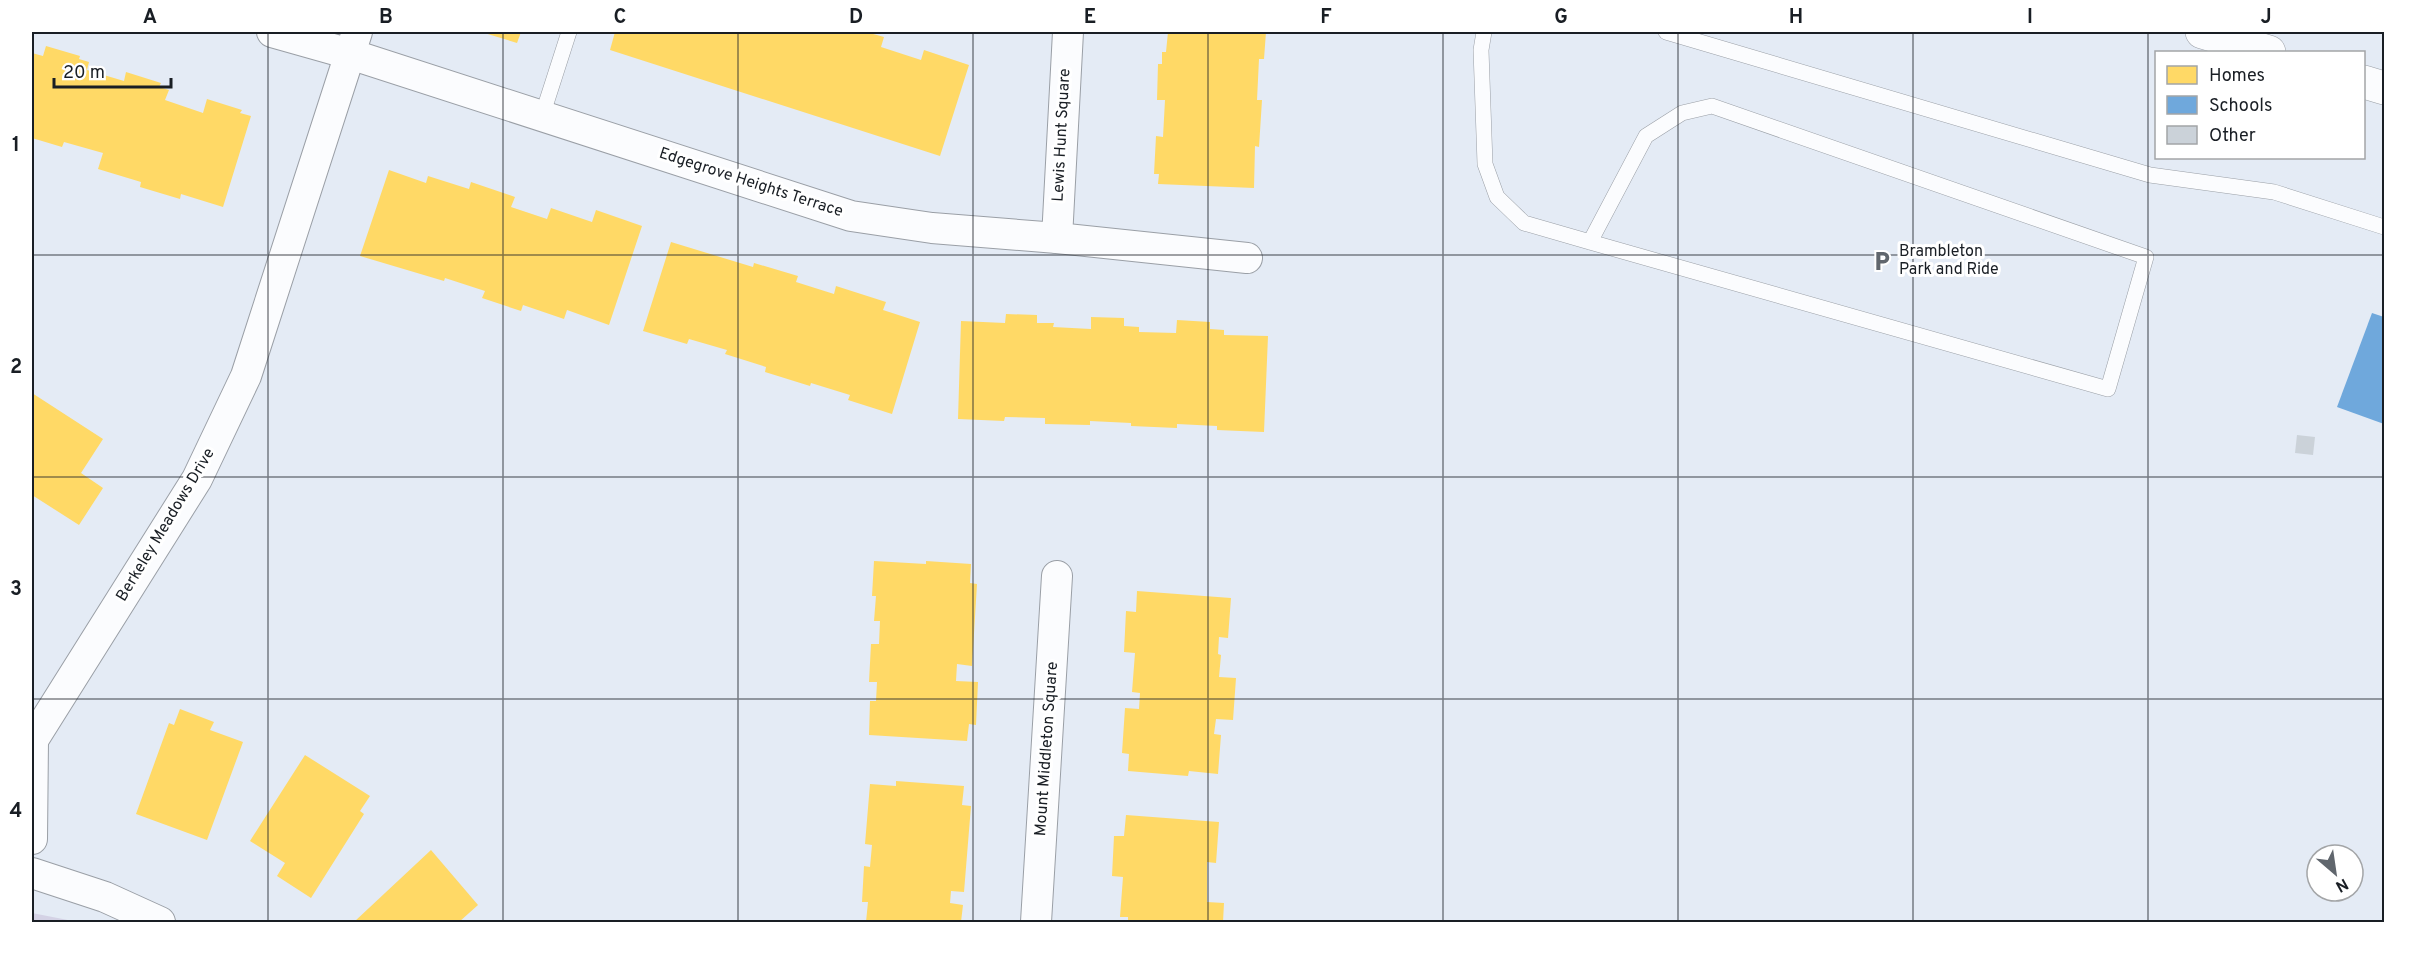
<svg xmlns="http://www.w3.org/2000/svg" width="2416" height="954" font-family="Overpass,sans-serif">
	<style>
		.green { fill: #d4d2e5 }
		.homes { fill: #ffd966 }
		.schools { fill: #6fa8dc }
		.building { fill: #cbd2d9 }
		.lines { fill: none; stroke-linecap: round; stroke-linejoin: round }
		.service-casing { stroke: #9a9fa6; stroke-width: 16 }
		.minor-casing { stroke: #9a9fa6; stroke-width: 32 }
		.tertiary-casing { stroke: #9a9fa6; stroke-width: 34 }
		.service { stroke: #fbfcfe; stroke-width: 15 }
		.minor { stroke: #fbfcfe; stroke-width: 30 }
		.tertiary { stroke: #fbfcfe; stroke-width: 33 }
		.grid { fill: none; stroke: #191e24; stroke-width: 1.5; stroke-opacity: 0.55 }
		.labels { text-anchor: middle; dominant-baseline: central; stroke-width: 6; stroke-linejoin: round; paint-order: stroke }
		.street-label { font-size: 16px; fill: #191e24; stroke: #fff }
		.poi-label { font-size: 16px; fill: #191e24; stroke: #fff; text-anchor: start }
		.neatline { fill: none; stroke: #191e24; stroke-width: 2 }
		.grid-label { font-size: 20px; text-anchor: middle; font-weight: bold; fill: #191e24 }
	</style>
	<rect width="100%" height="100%" fill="#e4ebf5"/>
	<!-- green -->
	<polygon class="green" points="32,913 78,922 32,922"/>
	<!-- homes -->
	<g class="homes">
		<polygon points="481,32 521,32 517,43"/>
		<polygon points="615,32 866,32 884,37 881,47 921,60 924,50 969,65 940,156 610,50"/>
		<polygon points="1168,32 1266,32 1264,59 1259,59 1257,100 1262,100 1259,147 1255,146 1254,188 1158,184 1159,174 1154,174 1156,136 1163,137 1165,100 1157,100 1158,64 1162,64 1162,52 1166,52"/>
		<polygon points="46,46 80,56 79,59 89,62 87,70 124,81 126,72 161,83 159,87 169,90 165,100 203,113 207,99 242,110 240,113 251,116 223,207 181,194 180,199 140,187 141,182 98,169 103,153 64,142 62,147 32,138 32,53 43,56"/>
		<polygon points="389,170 426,183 428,176 469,189 471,182 515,197 511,207 547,219 551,208 592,222 596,210 642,226 609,325 567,310 564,319 523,305 521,311 482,298 485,291 445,278 444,281 360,256"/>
		<polygon points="671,242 753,267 754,263 798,276 796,282 834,294 836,286 886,302 883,310 920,322 892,414 848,400 850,395 811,383 810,386 765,372 766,367 725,354 727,350 689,339 687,344 643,331"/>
		<polygon points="1006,314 1037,315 1037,323 1054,323 1053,327 1091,329 1091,317 1124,318 1124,326 1139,327 1139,332 1176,333 1177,320 1210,322 1210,329 1224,330 1224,335 1268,336 1264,432 1217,430 1217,426 1177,424 1177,428 1131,426 1131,423 1090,421 1090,425 1045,424 1045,418 1005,417 1004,421 958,419 961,321 1005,323"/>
		<polygon points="32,393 103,439 81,473 103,488 79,525 32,495"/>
		<polygon points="874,561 926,564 926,561 971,564 970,583 977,584 972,666 957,664 956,681 978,682 976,725 969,724 967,741 869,735 870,701 876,701 877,682 869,682 871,644 879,644 880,621 874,621 876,596 872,596"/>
		<polygon points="1137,591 1231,598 1228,638 1219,637 1218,654 1221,655 1219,677 1236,678 1233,720 1216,719 1214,734 1221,735 1218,774 1189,771 1188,776 1128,771 1129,754 1122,753 1125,708 1139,709 1140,693 1132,692 1135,653 1124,652 1126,611 1136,612"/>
		<polygon points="180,709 214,722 210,730 243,742 207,840 136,814 169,723 174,725"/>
		<polygon points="305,755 370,796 360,811 364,814 311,898 277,876 285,863 250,841"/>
		<polygon points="896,781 964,786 962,805 971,806 964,892 951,891 950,903 963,905 961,922 866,922 868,902 862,902 864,866 870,867 872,845 865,844 870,784 896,786"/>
		<polygon points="1126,815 1219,822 1216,863 1207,862 1207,902 1224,903 1223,922 1128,922 1128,917 1120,917 1123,877 1112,876 1114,836 1124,836"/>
		<polygon points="431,850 478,905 459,922 354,922"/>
	</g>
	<!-- schools -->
	<polygon class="schools" points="2372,313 2384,317 2384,424 2337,407"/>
	<!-- building -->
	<polygon class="building" points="2297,435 2315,437 2313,455 2295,453"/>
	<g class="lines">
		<!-- service casing -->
		<g class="service-casing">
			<g id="service">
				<polyline points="1484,32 1481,50 1485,164 1497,197 1524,223 1590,242 2108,389 2146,257 1712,106 1682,113 1646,136 1590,242"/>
				<polyline points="1666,32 2150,175 2274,192 2384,227"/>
				<polyline points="542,116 569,32"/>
			</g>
		</g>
		<!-- minor casing -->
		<g class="minor-casing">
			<g id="minor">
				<polyline points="272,32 350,54 851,216 932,228 1057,238 1247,258"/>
				<polyline points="1057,238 1068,32"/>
				<polyline points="32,839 33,740 197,479 246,376 357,32"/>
				<polyline points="32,873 105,897 160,922"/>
				<polyline points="1036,922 1057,576"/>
			</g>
		</g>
		<!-- tertiary casing -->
		<g class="tertiary-casing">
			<g id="tertiary">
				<polyline points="2202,32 2269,52"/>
				<polyline points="2364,82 2384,88"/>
			</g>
		</g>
		<!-- service -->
		<use href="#service" class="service"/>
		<!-- minor -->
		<use href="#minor" class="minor"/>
		<!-- tertiary -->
		<use href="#tertiary" class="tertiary"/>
	</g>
	<!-- grid -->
	<path class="grid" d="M268 32V922M503 32V922M738 32V922M973 32V922M1208 32V922M1443 32V922M1678 32V922M1913 32V922M2148 32V922M32 255H2384M32 477H2384M32 699H2384"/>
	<!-- icons -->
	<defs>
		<g id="parking-bare" transform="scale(1.62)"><path d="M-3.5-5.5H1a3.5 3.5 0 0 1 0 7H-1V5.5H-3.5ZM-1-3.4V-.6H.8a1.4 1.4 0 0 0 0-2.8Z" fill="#60666d" stroke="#fff" stroke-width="2.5" paint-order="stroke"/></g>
	</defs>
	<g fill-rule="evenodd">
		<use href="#parking-bare" x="1882" y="261"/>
	</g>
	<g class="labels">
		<!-- street labels -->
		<g class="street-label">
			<text transform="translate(1062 135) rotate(-87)">Lewis Hunt Square</text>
			<text transform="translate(751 183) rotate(18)">Edgegrove Heights Terrace</text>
			<text transform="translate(166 525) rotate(-59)">Berkeley Meadows Drive</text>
			<text transform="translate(1047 749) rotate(-86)">Mount Middleton Square</text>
		</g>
		<!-- poi labels -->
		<g class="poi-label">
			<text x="1899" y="252">Brambleton<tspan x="1899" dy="18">Park and Ride</tspan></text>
		</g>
	</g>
	<!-- border -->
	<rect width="2416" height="954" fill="none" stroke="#ffffff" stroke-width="66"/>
	<!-- legend -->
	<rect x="2155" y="51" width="210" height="108" fill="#ffffff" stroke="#a3a5a7" stroke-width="1.5"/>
	<rect x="2167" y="66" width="30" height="18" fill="#ffd966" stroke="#a3a5a7" stroke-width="1.5"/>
	<text x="2209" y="81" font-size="18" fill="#191e24">Homes</text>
	<rect x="2167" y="96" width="30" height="18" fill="#6fa8dc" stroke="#a3a5a7" stroke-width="1.5"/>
	<text x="2209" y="111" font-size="18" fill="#191e24">Schools</text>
	<rect x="2167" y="126" width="30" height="18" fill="#cbd2d9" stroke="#a3a5a7" stroke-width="1.5"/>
	<text x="2209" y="141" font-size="18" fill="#191e24">Other</text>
	<!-- north arrow -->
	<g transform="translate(2335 873) rotate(151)"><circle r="28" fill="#ffffff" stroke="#a3a5a7" stroke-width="1.5"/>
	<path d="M0-4.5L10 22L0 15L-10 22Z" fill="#60666d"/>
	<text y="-9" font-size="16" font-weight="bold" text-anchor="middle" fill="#191e24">N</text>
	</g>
	<!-- scale -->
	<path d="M54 78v9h117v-9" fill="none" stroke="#191e24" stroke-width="3"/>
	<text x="63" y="78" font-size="18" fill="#191e24" stroke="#ffffff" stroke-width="4.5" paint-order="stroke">20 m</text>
	<rect x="33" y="33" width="2350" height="888" class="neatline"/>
	<g class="grid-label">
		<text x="150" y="23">A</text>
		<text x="386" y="23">B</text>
		<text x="620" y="23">C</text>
		<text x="856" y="23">D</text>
		<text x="1090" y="23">E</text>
		<text x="1326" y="23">F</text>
		<text x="1561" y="23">G</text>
		<text x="1796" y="23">H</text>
		<text x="2030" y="23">I</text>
		<text x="2266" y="23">J</text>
		<text x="16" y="151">1</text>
		<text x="16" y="373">2</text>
		<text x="16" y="595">3</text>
		<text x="16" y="817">4</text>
	</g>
</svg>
